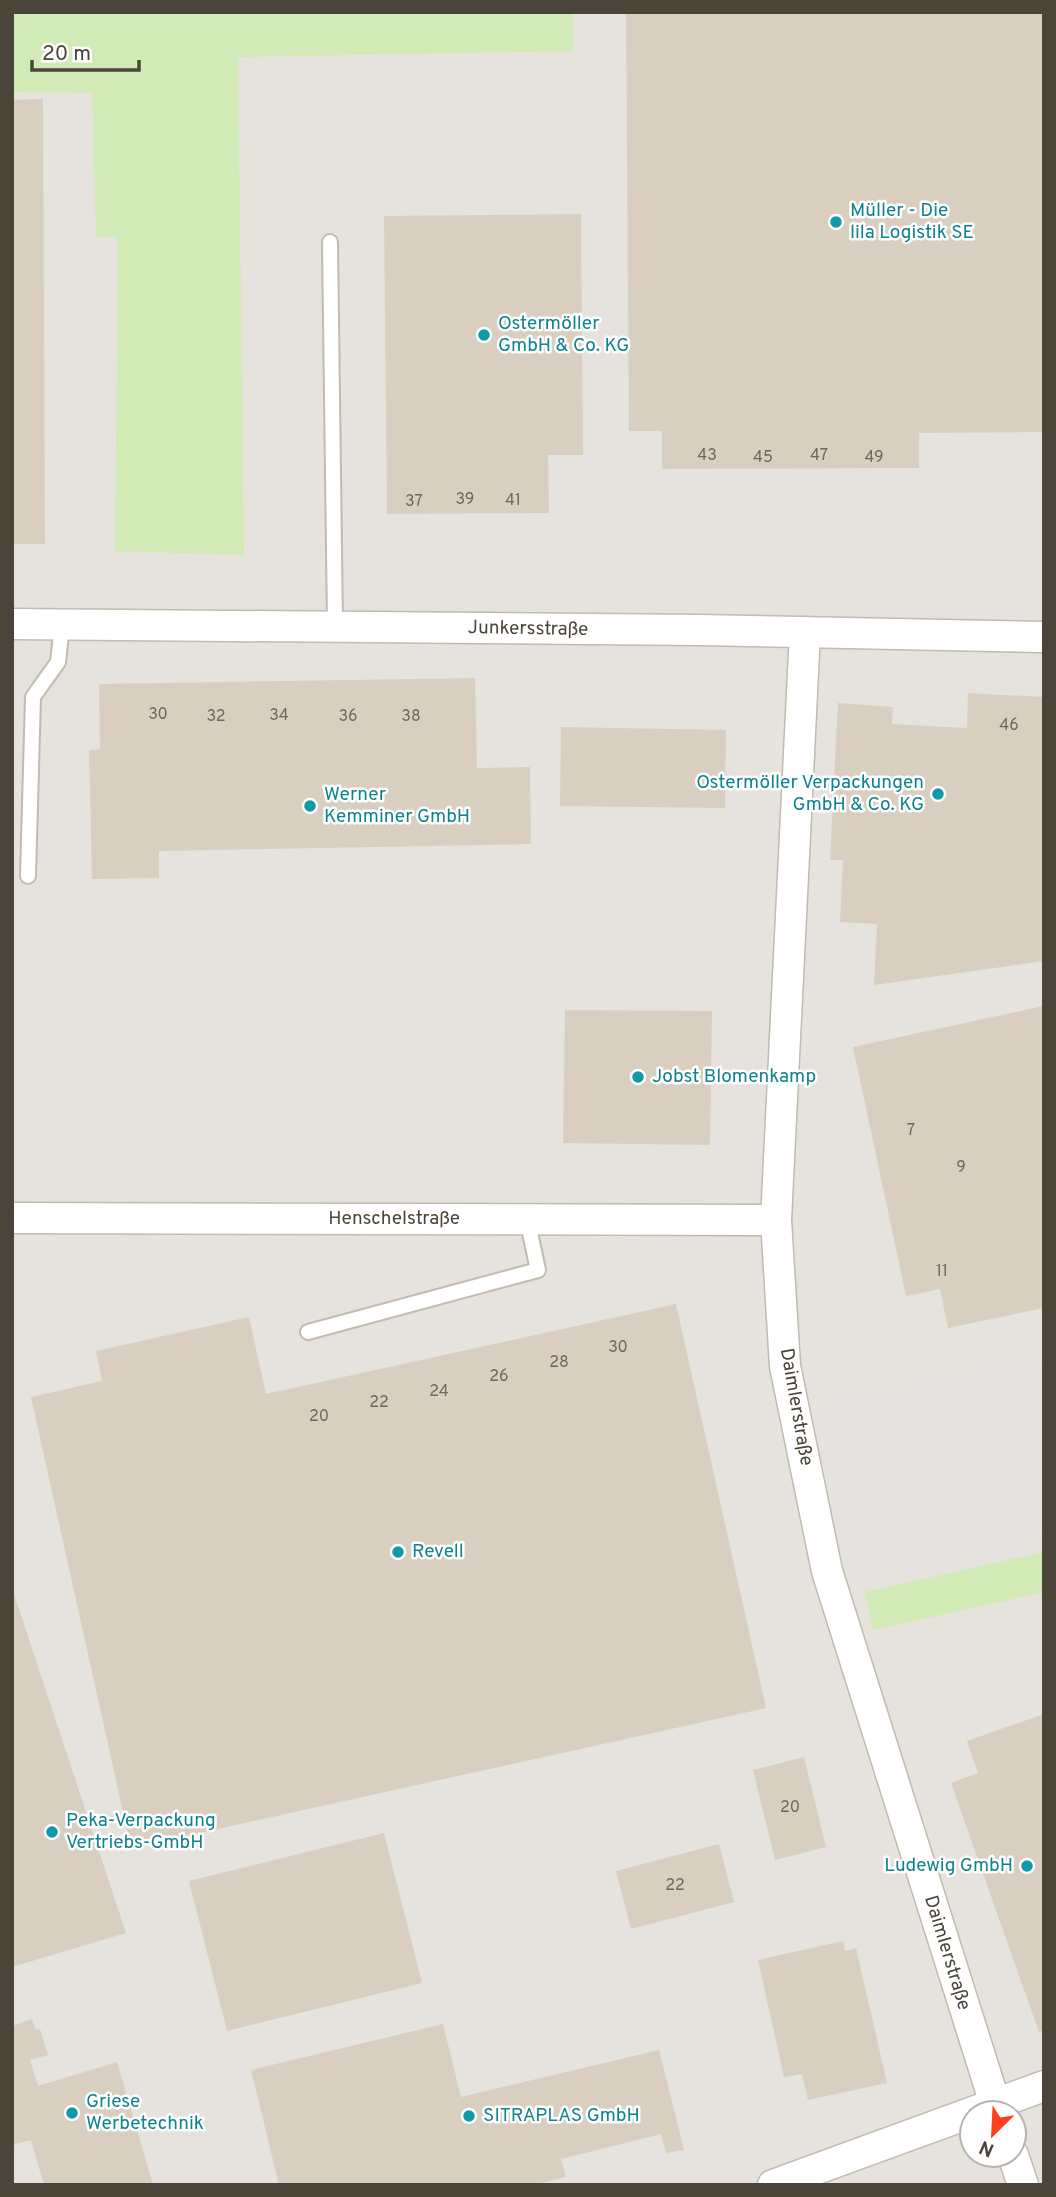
<svg xmlns="http://www.w3.org/2000/svg" width="1056" height="2197" font-family="Overpass,sans-serif">
	<style>
		.industrial { fill: #e6e2dd; fill-rule: evenodd }
		.green { fill: #d2eab5 }
		.parking { fill: #e5e3e0 }
		.building { fill: #d8cfc1 }
		.lines { fill: none; stroke-linecap: round; stroke-linejoin: round }
		.lane-casing { stroke: #c2bbae; stroke-width: 18 }
		.street-casing { stroke: #c2bbae; stroke-width: 33 }
		.lane { stroke: #fff; stroke-width: 14 }
		.street { stroke: #fff; stroke-width: 30 }
		.culture-dot { fill: #0f9aa8; stroke: #fff; stroke-width: 2.5 }
		.labels { text-anchor: middle; dominant-baseline: central; stroke-width: 5; stroke-linejoin: round; paint-order: stroke }
		.number-label { font-size: 16px; fill: #6e675b }
		.culture-label { font-size: 19px; fill: #0d838f; stroke: #fff; text-anchor: start }
		.street-label { font-size: 19px; fill: #4b4439; stroke: #fff }
	</style>
	<rect width="100%" height="100%" fill="#f6f3ec"/>
	<!-- industrial -->
	<path class="industrial" d="M12 12H1044V2185H12ZM972 2113H1014V2155H972Z"/>
	<!-- green -->
	<g class="green">
		<polygon points="12,12 573,12 573,51 238,57 244,555 115,551 118,237 96,237 92,93 12,92"/>
		<polygon points="1044,1552 1044,1592 873,1630 865,1592"/>
	</g>
	<!-- parking -->
	<polygon class="parking" points="1044,1364 1044,1533 844,1575 810,1413"/>
	<!-- building -->
	<g class="building">
		<polygon points="626,12 1044,12 1044,432 919,433 919,468 662,469 662,431 629,431"/>
		<polygon points="43,99 45,544 12,544 12,100"/>
		<polygon points="581,214 583,455 548,455 549,513 387,514 384,216"/>
		<polygon points="475,678 477,768 530,767 531,844 159,851 159,878 92,879 89,750 100,749 99,684"/>
		<polygon points="968,693 1044,697 1044,961 874,985 877,924 840,922 843,860 830,860 838,703 893,707 892,724 967,728"/>
		<polygon points="561,727 726,730 725,808 560,806"/>
		<polygon points="1044,1006 1044,1308 948,1328 940,1289 906,1296 853,1047"/>
		<polygon points="565,1010 712,1011 710,1145 563,1143"/>
		<polygon points="676,1304 766,1708 131,1848 31,1397 102,1381 96,1351 249,1317 266,1394"/>
		<polygon points="12,1588 126,1933 12,1967"/>
		<polygon points="1044,1714 1044,2030 1039,2032 951,1783 978,1773 967,1741"/>
		<polygon points="804,1757 826,1847 775,1860 753,1770"/>
		<polygon points="384,1833 422,1983 227,2031 189,1881"/>
		<polygon points="719,1844 734,1902 631,1929 616,1871"/>
		<polygon points="843,1941 845,1951 856,1948 887,2083 808,2100 802,2074 784,2077 758,1960"/>
		<polygon points="32,2019 36,2030 40,2029 48,2055 30,2060 38,2086 117,2062 153,2185 44,2185 31,2140 12,2145 12,2026"/>
		<polygon points="443,2024 461,2097 659,2050 684,2150 666,2153 661,2134 561,2159 566,2177 533,2185 279,2185 251,2070"/>
	</g>
	<g class="lines">
		<!-- lane casing -->
		<g class="lane-casing">
			<g id="lane">
				<polyline points="330,242 335,627"/>
				<polyline points="28,876 33,697 58,662 62,625"/>
				<polyline points="308,1332 538,1270 527,1219"/>
			</g>
		</g>
		<!-- street casing -->
		<g class="street-casing">
			<g id="street">
				<polyline points="12,624 700,630 1044,637"/>
				<polyline points="805,632 776,1220 785,1366 827,1571 998,2113"/>
				<polyline points="12,1218 776,1220"/>
				<polyline points="1013,2155 1023,2185"/>
				<polyline points="773,2185 1044,2086"/>
			</g>
		</g>
		<!-- lane -->
		<use href="#lane" class="lane"/>
		<!-- street -->
		<use href="#street" class="street"/>
	</g>
	<!-- markers -->
	<g class="culture-dot">
		<circle cx="836" cy="222" r="7"/>
		<circle cx="484" cy="335" r="7"/>
		<circle cx="938" cy="794" r="7"/>
		<circle cx="310" cy="806" r="7"/>
		<circle cx="638" cy="1077" r="7"/>
		<circle cx="398" cy="1552" r="7"/>
		<circle cx="52" cy="1832" r="7"/>
		<circle cx="1027" cy="1866" r="7"/>
		<circle cx="72" cy="2113" r="7"/>
		<circle cx="469" cy="2116" r="7"/>
	</g>
	<g class="labels">
		<!-- number labels -->
		<g class="number-label">
			<text x="707" y="456">43</text>
			<text x="819" y="456">47</text>
			<text x="763" y="458">45</text>
			<text x="874" y="458">49</text>
			<text x="465" y="500">39</text>
			<text x="513" y="501">41</text>
			<text x="414" y="502">37</text>
			<text x="158" y="715">30</text>
			<text x="279" y="716">34</text>
			<text x="216" y="717">32</text>
			<text x="348" y="717">36</text>
			<text x="411" y="717">38</text>
			<text x="1009" y="726">46</text>
			<text x="911" y="1131">7</text>
			<text x="961" y="1168">9</text>
			<text x="942" y="1272">11</text>
			<text x="618" y="1348">30</text>
			<text x="559" y="1363">28</text>
			<text x="499" y="1377">26</text>
			<text x="439" y="1392">24</text>
			<text x="379" y="1403">22</text>
			<text x="319" y="1417">20</text>
			<text x="790" y="1808">20</text>
			<text x="675" y="1886">22</text>
		</g>
		<!-- culture labels -->
		<g class="culture-label">
			<text x="850" y="211">Müller - Die<tspan x="850" dy="22">lila Logistik SE</tspan></text>
			<text x="498" y="324">Ostermöller<tspan x="498" dy="22">GmbH &amp; Co. KG</tspan></text>
			<text x="924" y="783" text-anchor="end">Ostermöller Verpackungen<tspan x="924" dy="22">GmbH &amp; Co. KG</tspan></text>
			<text x="324" y="795">Werner<tspan x="324" dy="22">Kemminer GmbH</tspan></text>
			<text x="652" y="1077">Jobst Blomenkamp</text>
			<text x="412" y="1552">Revell</text>
			<text x="66" y="1821">Peka-Verpackung<tspan x="66" dy="22">Vertriebs-GmbH</tspan></text>
			<text x="1013" y="1866" text-anchor="end">Ludewig GmbH</text>
			<text x="86" y="2102">Griese<tspan x="86" dy="22">Werbetechnik</tspan></text>
			<text x="483" y="2116">SITRAPLAS GmbH</text>
		</g>
		<!-- street labels -->
		<g class="street-label">
			<text transform="translate(528 629) rotate(1)">Junkersstraße</text>
			<text x="394" y="1219">Henschelstraße</text>
			<text transform="translate(796 1407) rotate(80)">Daimlerstraße</text>
			<text transform="translate(947 1953) rotate(73)">Daimlerstraße</text>
		</g>
	</g>
	<!-- border -->
	<rect width="1056" height="2197" fill="none" stroke="#4b4439" stroke-width="28"/>
	<!-- north arrow -->
	<g transform="translate(993 2134) rotate(204)"><circle r="33" fill="#ffffff" stroke="#b7b4b0" stroke-width="2"/>
	<path d="M0-5L12 26L0 18L-12 26Z" fill="#fc3f1d"/>
	<text y="-10" font-size="19" font-weight="bold" text-anchor="middle" fill="#4b4439">N</text>
	</g>
	<!-- scale -->
	<path d="M32 60v10h107v-10" fill="none" stroke="#4b4439" stroke-width="3.5"/>
	<text x="42" y="60" font-size="21" fill="#4b4439" stroke="#ffffff" stroke-width="5" paint-order="stroke">20 m</text>
</svg>
